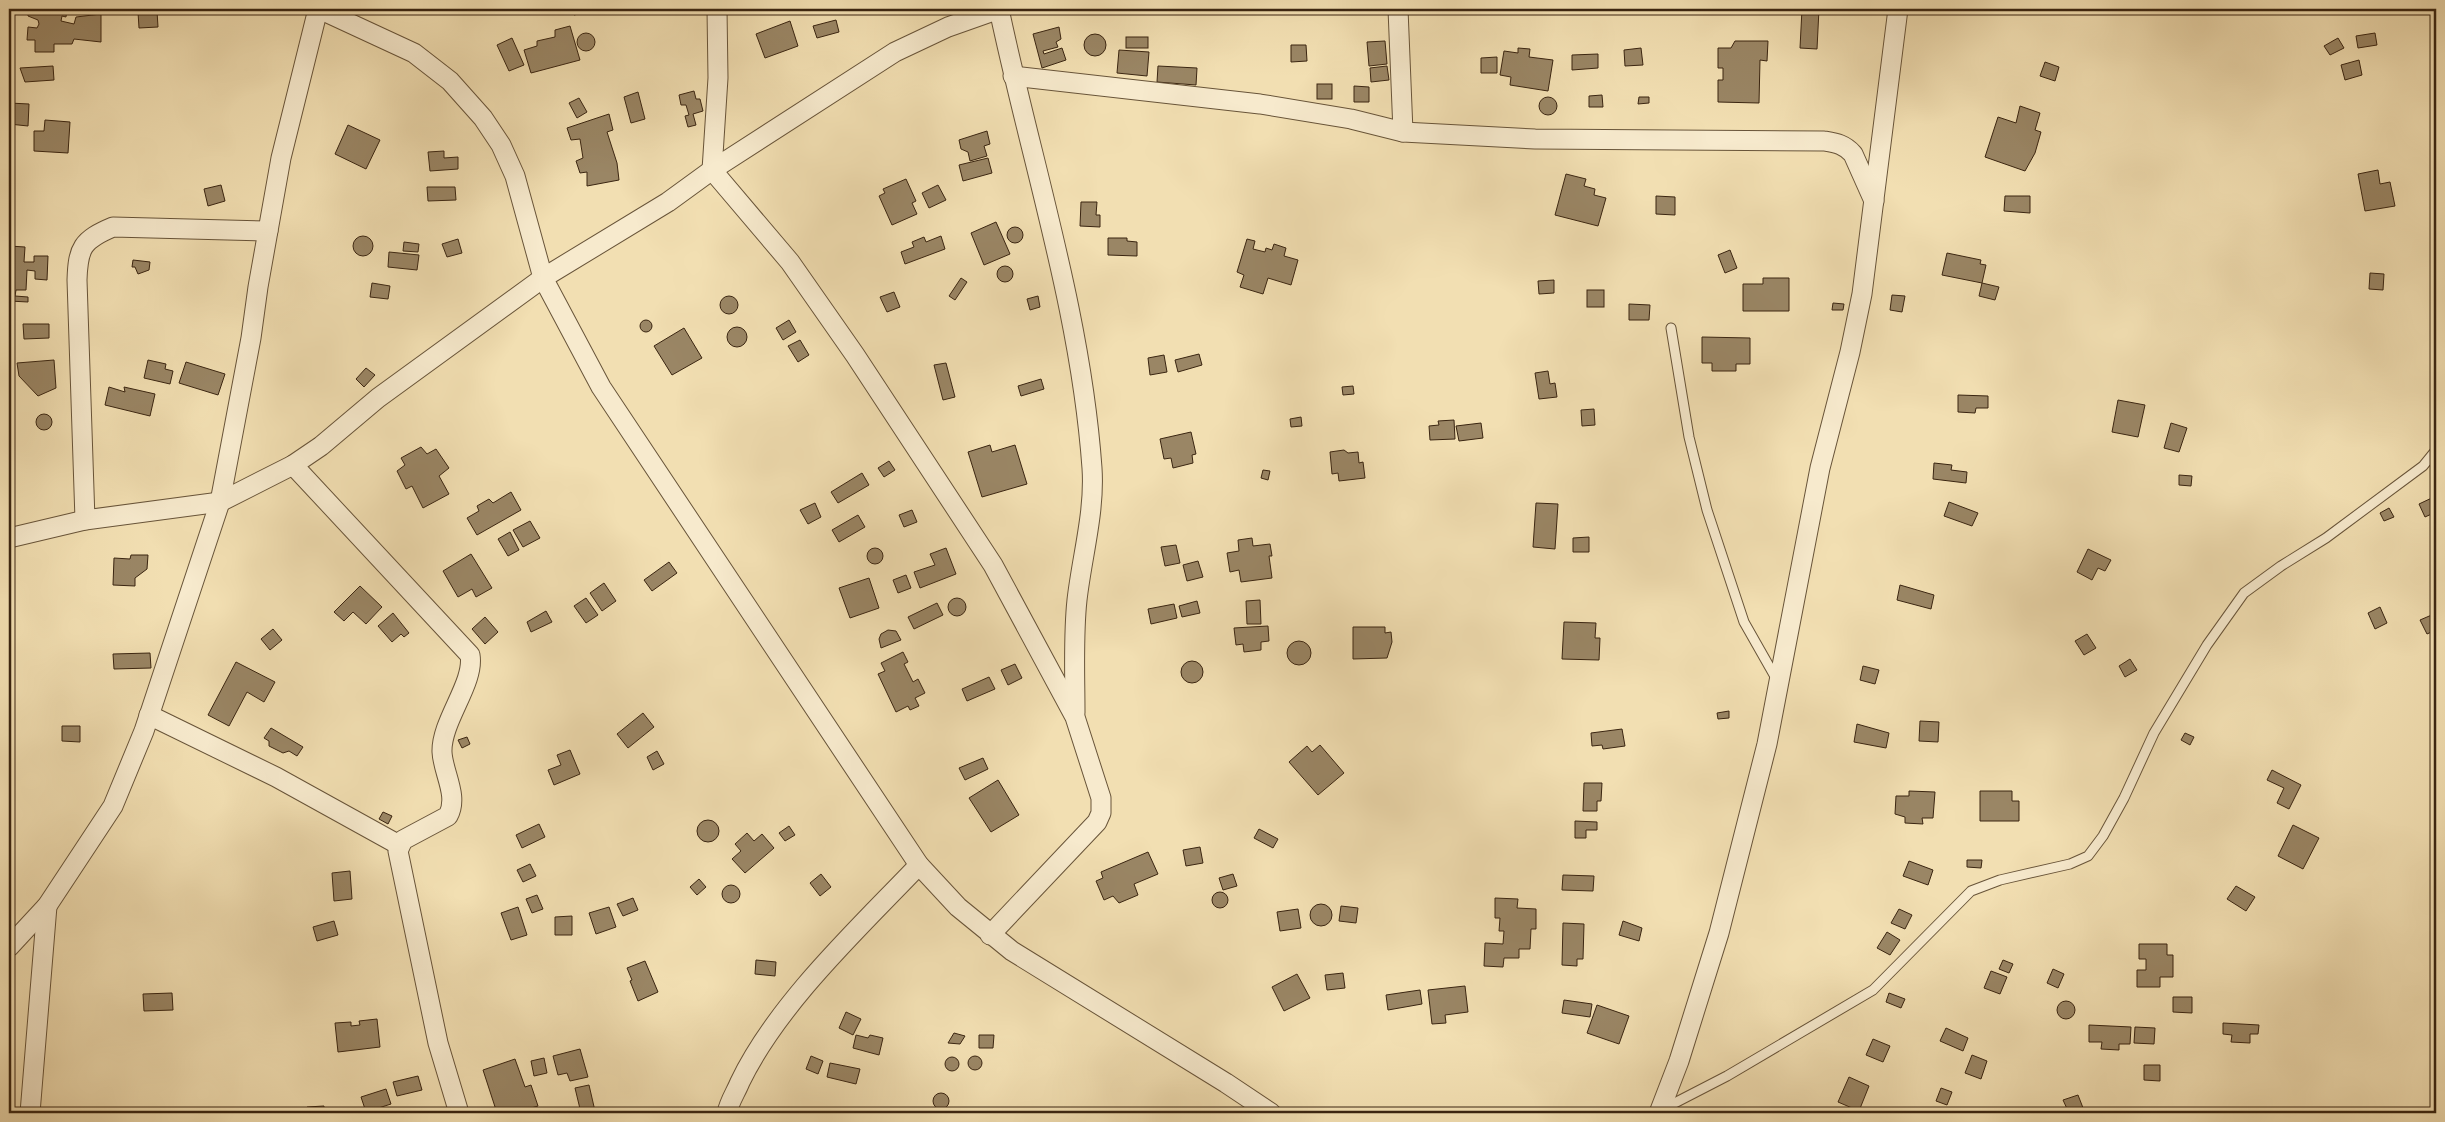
<svg xmlns="http://www.w3.org/2000/svg" width="2445" height="1122" font-family="'EB Garamond',serif">
	<style>
		.building { fill: #9a8665; stroke: #3a2511 }
		.lines { fill: none; stroke-linecap: round; stroke-linejoin: round }
		.service-casing { stroke: #685439; stroke-width: 11 }
		.minor-casing { stroke: #685439; stroke-width: 21 }
		.service { stroke: #f7eacd; stroke-width: 9 }
		.minor { stroke: #f7eacd; stroke-width: 19 }
	</style>
	<rect width="100%" height="100%" fill="#f2dfb2"/>
	<filter id="stains"><feTurbulence type="fractalNoise" baseFrequency=".004" numOctaves="4"/><feColorMatrix values="0 0 0 0 .2 0 0 0 0 .09 0 0 0 0 .02 0 0 0 .5 -.17"/></filter>
	<radialGradient id="worn" r=".72"><stop offset=".6" stop-color="#630" stop-opacity="0"/><stop offset="1" stop-color="#630" stop-opacity=".3"/></radialGradient>
	<!-- building -->
	<g class="building">
		<polygon points="28,9 67,9 66,17 62,16 61,21 74,24 76,17 101,14 101,42 74,39 72,44 54,44 54,52 35,52 35,40 27,40 28,27 37,28 39,24 38,20 28,16"/>
		<polygon points="572,9 590,9 590,11 574,15"/>
		<polygon points="1802,9 1819,9 1817,49 1800,48"/>
		<polygon points="157,11 158,27 139,28 138,12"/>
		<polygon points="836,20 839,32 817,38 813,26"/>
		<polygon points="790,21 798,46 765,58 756,34"/>
		<polygon points="570,26 580,60 531,73 524,50 537,46 537,41 555,37 555,30"/>
		<polygon points="1059,27 1061,39 1056,42 1058,47 1043,51 1044,54 1062,48 1066,60 1042,68 1033,34"/>
		<polygon points="2375,33 2377,45 2358,48 2356,36"/>
		<circle cx="586" cy="42" r="9"/>
		<circle cx="1095" cy="45" r="11"/>
		<rect x="1126" y="37" width="22" height="11"/>
		<polygon points="512,38 524,65 509,71 497,45"/>
		<polygon points="2338,38 2344,48 2330,55 2324,46"/>
		<polygon points="1385,41 1387,64 1369,66 1367,42"/>
		<polygon points="1735,41 1768,41 1767,61 1760,60 1759,103 1718,102 1718,80 1723,80 1723,68 1718,68 1718,48 1731,48"/>
		<polygon points="1291,45 1306,45 1307,61 1291,62"/>
		<polygon points="1518,48 1530,49 1529,57 1553,60 1548,91 1510,85 1511,77 1500,75 1504,51 1518,53"/>
		<polygon points="1641,48 1643,65 1625,66 1624,50"/>
		<polygon points="1119,50 1149,52 1147,76 1117,73"/>
		<polygon points="1598,54 1598,68 1572,70 1572,55"/>
		<polygon points="1497,57 1497,73 1481,73 1481,58"/>
		<polygon points="2359,60 2362,75 2345,80 2341,65"/>
		<polygon points="2045,62 2059,67 2055,81 2040,76"/>
		<polygon points="53,66 54,80 25,82 20,68"/>
		<polygon points="1158,66 1197,68 1196,85 1157,82"/>
		<polygon points="1387,66 1389,80 1371,82 1370,68"/>
		<rect x="1317" y="84" width="15" height="15"/>
		<polygon points="1354,86 1369,87 1369,102 1354,102"/>
		<polygon points="694,91 696,99 700,99 703,111 693,114 696,125 688,127 685,116 689,115 686,105 681,105 679,95"/>
		<polygon points="638,92 645,119 631,123 624,97"/>
		<polygon points="1602,95 1603,107 1589,107 1589,96"/>
		<circle cx="1548" cy="106" r="9"/>
		<polygon points="1639,97 1649,97 1649,103 1638,104"/>
		<polygon points="579,98 587,112 577,118 569,103"/>
		<polygon points="9,103 29,104 28,126 9,124"/>
		<polygon points="2020,106 2040,113 2035,130 2041,132 2035,153 2025,171 1985,157 1998,117 2016,123"/>
		<polygon points="609,114 613,130 607,132 617,163 619,180 587,186 587,172 580,173 576,161 583,158 580,139 571,140 567,128"/>
		<polygon points="45,120 70,122 68,153 34,151 34,131 44,131"/>
		<polygon points="348,125 380,140 366,169 335,154"/>
		<polygon points="987,131 990,144 984,146 987,156 970,161 968,152 961,149 959,140"/>
		<polygon points="444,151 444,158 458,157 458,169 430,171 428,152"/>
		<polygon points="988,158 992,173 963,181 959,165"/>
		<polygon points="2378,170 2380,184 2390,182 2395,206 2365,211 2358,174"/>
		<polygon points="1566,174 1586,179 1584,186 1595,189 1594,195 1606,198 1598,226 1555,215"/>
		<polygon points="906,179 916,201 912,203 917,214 892,225 879,196 885,193 883,189"/>
		<polygon points="221,185 225,201 208,206 204,189"/>
		<polygon points="938,185 946,200 929,208 922,193"/>
		<polygon points="427,187 455,187 456,200 428,201"/>
		<polygon points="1656,196 1675,197 1675,215 1656,214"/>
		<polygon points="2005,196 2030,196 2030,213 2004,211"/>
		<polygon points="1081,202 1097,202 1096,215 1100,215 1100,227 1080,226"/>
		<polygon points="996,222 1010,254 984,265 971,233"/>
		<circle cx="1015" cy="235" r="8"/>
		<polygon points="941,236 945,249 905,264 901,252 914,247 912,242 924,237 926,242"/>
		<circle cx="363" cy="246" r="10"/>
		<polygon points="1108,238 1127,238 1127,241 1137,242 1137,256 1108,255"/>
		<polygon points="458,239 462,253 447,257 442,244"/>
		<polygon points="1247,239 1255,241 1253,249 1265,252 1266,248 1272,250 1274,244 1286,248 1284,256 1298,260 1291,285 1268,278 1263,294 1240,287 1244,275 1237,272"/>
		<polygon points="404,242 419,244 418,252 403,251"/>
		<polygon points="9,246 25,247 24,262 34,262 34,256 48,256 47,280 35,279 35,271 27,270 26,290 16,290 15,296 28,297 28,302 9,301"/>
		<polygon points="1730,250 1737,268 1725,273 1718,255"/>
		<polygon points="389,252 419,255 417,270 388,267"/>
		<polygon points="1947,253 1981,260 1980,264 1986,265 1982,283 1942,275"/>
		<polygon points="133,260 150,262 149,270 138,274 135,267 132,267"/>
		<circle cx="1005" cy="274" r="8"/>
		<polygon points="2370,273 2384,274 2383,290 2369,289"/>
		<polygon points="961,278 967,282 955,300 949,296"/>
		<polygon points="1763,278 1789,278 1789,311 1743,311 1743,284 1763,284"/>
		<polygon points="1554,280 1554,293 1539,294 1538,281"/>
		<polygon points="372,283 390,286 388,299 370,297"/>
		<polygon points="1982,283 1999,287 1995,300 1979,296"/>
		<rect x="1587" y="290" width="17" height="17"/>
		<polygon points="894,292 900,307 887,312 880,297"/>
		<polygon points="1892,295 1905,296 1902,312 1890,310"/>
		<polygon points="1038,296 1040,307 1030,310 1027,299"/>
		<circle cx="729" cy="305" r="9"/>
		<polygon points="1833,303 1844,304 1843,310 1832,310"/>
		<polygon points="1629,304 1650,305 1649,320 1629,320"/>
		<circle cx="646" cy="326" r="6"/>
		<polygon points="789,320 796,332 783,340 776,328"/>
		<polygon points="23,324 49,324 49,338 24,339"/>
		<circle cx="737" cy="337" r="10"/>
		<polygon points="684,328 702,358 672,375 654,346"/>
		<polygon points="1702,337 1750,338 1750,364 1736,364 1736,371 1712,371 1712,363 1702,363"/>
		<polygon points="800,340 809,355 798,362 788,346"/>
		<polygon points="1199,354 1202,365 1178,372 1175,360"/>
		<polygon points="1164,355 1167,372 1150,375 1148,358"/>
		<polygon points="54,360 56,388 38,396 19,376 17,363"/>
		<polygon points="148,360 166,364 165,369 173,371 170,384 144,378"/>
		<polygon points="186,362 225,374 218,395 179,383"/>
		<polygon points="946,363 955,397 943,400 934,365"/>
		<polygon points="366,368 375,375 364,387 356,379"/>
		<polygon points="1548,371 1550,384 1555,383 1557,397 1539,399 1535,373"/>
		<polygon points="1041,379 1044,389 1021,396 1018,386"/>
		<polygon points="1353,386 1354,394 1343,395 1342,387"/>
		<polygon points="109,387 125,392 124,387 155,394 150,416 105,405"/>
		<polygon points="1958,395 1988,396 1988,408 1976,408 1975,413 1958,412"/>
		<polygon points="2118,400 2145,405 2138,437 2112,432"/>
		<polygon points="1594,409 1595,425 1582,426 1581,410"/>
		<circle cx="44" cy="422" r="8"/>
		<polygon points="1301,417 1302,426 1291,427 1290,419"/>
		<polygon points="1454,420 1455,439 1430,440 1429,426 1439,425 1438,421"/>
		<polygon points="1481,423 1483,438 1459,441 1456,426"/>
		<polygon points="2171,423 2187,428 2179,452 2164,448"/>
		<polygon points="1191,432 1196,454 1192,455 1193,463 1173,468 1171,458 1164,459 1160,439"/>
		<polygon points="990,445 992,452 1015,445 1027,484 982,497 968,452"/>
		<polygon points="421,447 427,454 436,449 449,468 439,476 449,494 423,508 412,486 406,489 397,471 405,465 401,458"/>
		<polygon points="1344,450 1348,453 1358,452 1359,463 1363,462 1365,478 1339,481 1338,473 1332,474 1330,452"/>
		<polygon points="889,461 895,470 884,477 878,468"/>
		<polygon points="1934,463 1952,465 1951,470 1967,472 1966,483 1933,479"/>
		<polygon points="1263,470 1270,471 1268,480 1261,478"/>
		<polygon points="862,473 869,485 838,503 831,492"/>
		<polygon points="2179,475 2192,476 2191,486 2179,485"/>
		<polygon points="511,492 521,510 477,535 467,518 479,511 477,506 489,499 493,503"/>
		<polygon points="2436,496 2436,512 2425,517 2419,504"/>
		<polygon points="1949,502 1978,513 1972,526 1944,516"/>
		<polygon points="815,503 821,517 808,524 800,510"/>
		<polygon points="1536,503 1558,504 1555,549 1533,547"/>
		<polygon points="2389,508 2394,517 2384,521 2380,513"/>
		<polygon points="912,510 917,522 904,527 899,515"/>
		<polygon points="858,515 865,527 839,542 832,530"/>
		<polygon points="530,521 540,538 523,547 513,530"/>
		<polygon points="510,532 519,550 508,556 498,539"/>
		<polygon points="1589,537 1589,552 1573,552 1573,538"/>
		<polygon points="1252,538 1253,546 1270,544 1272,556 1269,556 1272,578 1241,582 1239,570 1230,572 1227,553 1239,551 1238,540"/>
		<polygon points="1176,545 1180,563 1165,566 1161,547"/>
		<circle cx="875" cy="556" r="8"/>
		<polygon points="946,548 956,574 920,588 914,572 935,565 930,554"/>
		<polygon points="2088,549 2111,560 2105,571 2098,568 2092,580 2077,572"/>
		<polygon points="471,554 492,588 476,597 472,589 458,597 443,571"/>
		<polygon points="131,555 148,555 147,569 135,578 135,586 113,585 114,558 130,559"/>
		<polygon points="1198,561 1203,577 1187,581 1183,565"/>
		<polygon points="669,562 677,573 652,591 644,580"/>
		<polygon points="906,575 911,588 898,593 893,580"/>
		<polygon points="869,578 879,608 850,618 839,588"/>
		<polygon points="604,583 616,601 602,611 590,593"/>
		<polygon points="1900,585 1934,595 1931,609 1897,600"/>
		<polygon points="360,586 382,607 366,624 353,612 344,621 334,612"/>
		<polygon points="586,598 598,615 586,623 574,606"/>
		<circle cx="957" cy="607" r="9"/>
		<polygon points="1260,600 1261,624 1247,624 1246,601"/>
		<polygon points="1197,601 1200,613 1182,617 1179,606"/>
		<polygon points="937,603 943,615 914,629 908,617"/>
		<polygon points="1174,604 1177,618 1151,624 1148,609"/>
		<polygon points="2380,607 2387,623 2375,629 2368,613"/>
		<polygon points="546,611 552,622 531,632 527,622"/>
		<polygon points="393,613 409,633 404,637 401,634 392,642 378,626"/>
		<polygon points="2434,614 2436,630 2427,634 2420,620"/>
		<polygon points="485,617 498,632 485,644 472,629"/>
		<polygon points="1564,622 1596,623 1595,638 1600,638 1599,660 1562,659"/>
		<polygon points="1268,626 1269,641 1261,642 1261,650 1244,652 1243,644 1236,645 1234,628"/>
		<polygon points="1353,627 1385,627 1385,633 1391,632 1392,642 1387,658 1353,659"/>
		<polygon points="273,629 282,640 270,650 261,639"/>
		<polygon points="888,630 896,631 901,640 881,648 879,639 881,634"/>
		<polygon points="2087,634 2096,648 2084,655 2075,641"/>
		<circle cx="1299" cy="653" r="12"/>
		<polygon points="903,652 908,662 904,664 913,682 918,679 925,693 915,698 919,706 910,710 908,706 896,712 878,674 885,671 881,663"/>
		<polygon points="150,653 151,668 114,669 113,654"/>
		<polygon points="2130,659 2137,670 2125,677 2119,666"/>
		<circle cx="1192" cy="672" r="11"/>
		<polygon points="236,662 275,682 264,702 247,692 229,726 208,715"/>
		<polygon points="1015,664 1022,678 1008,685 1001,670"/>
		<polygon points="1863,666 1879,670 1875,684 1860,680"/>
		<polygon points="989,677 995,689 967,701 962,689"/>
		<polygon points="1729,711 1729,718 1718,719 1717,713"/>
		<polygon points="643,713 654,727 628,748 617,734"/>
		<polygon points="1920,721 1939,722 1938,742 1919,741"/>
		<polygon points="1857,724 1889,733 1886,748 1854,742"/>
		<polygon points="62,726 80,726 80,742 62,741"/>
		<polygon points="271,728 303,747 297,756 289,751 283,753 269,746 269,741 264,738"/>
		<polygon points="1622,729 1625,746 1603,749 1602,745 1592,746 1591,733"/>
		<polygon points="2185,733 2194,737 2190,745 2181,740"/>
		<polygon points="467,737 470,744 462,748 458,740"/>
		<polygon points="1320,745 1344,773 1318,795 1289,762 1307,746 1312,752"/>
		<polygon points="570,750 580,774 554,785 548,770 561,765 557,755"/>
		<polygon points="657,751 664,764 653,770 647,757"/>
		<polygon points="983,758 988,769 965,780 959,768"/>
		<polygon points="2272,770 2301,785 2289,809 2277,803 2284,788 2267,780"/>
		<polygon points="998,780 1019,815 991,832 969,798"/>
		<polygon points="1584,783 1602,783 1601,801 1597,801 1597,811 1583,811"/>
		<polygon points="1909,791 1935,792 1933,818 1922,818 1923,824 1905,823 1905,817 1895,814 1896,796 1909,796"/>
		<polygon points="1980,791 2012,791 2012,801 2019,801 2019,821 1980,821"/>
		<polygon points="383,812 392,816 388,824 379,819"/>
		<circle cx="708" cy="831" r="11"/>
		<polygon points="1575,821 1597,822 1597,830 1586,830 1586,838 1575,838"/>
		<polygon points="539,824 545,837 522,848 516,835"/>
		<polygon points="2293,825 2319,838 2303,869 2278,856"/>
		<polygon points="789,826 795,835 785,841 779,833"/>
		<polygon points="1259,829 1278,839 1273,848 1254,838"/>
		<polygon points="747,833 754,841 762,834 774,848 745,873 732,859 741,851 735,844"/>
		<polygon points="1200,847 1203,863 1186,866 1183,850"/>
		<polygon points="1148,852 1158,874 1134,884 1138,895 1119,903 1113,896 1104,900 1096,881 1103,878 1101,872"/>
		<polygon points="1967,860 1982,860 1981,868 1967,867"/>
		<polygon points="1909,861 1933,870 1928,885 1903,876"/>
		<polygon points="530,864 536,876 523,882 517,870"/>
		<polygon points="350,871 352,899 334,901 332,873"/>
		<polygon points="821,874 831,887 820,896 810,883"/>
		<polygon points="1233,874 1237,886 1223,890 1219,878"/>
		<polygon points="1563,875 1594,876 1593,891 1562,890"/>
		<polygon points="699,879 706,887 697,895 690,887"/>
		<circle cx="731" cy="894" r="9"/>
		<polygon points="2236,886 2255,897 2246,911 2227,899"/>
		<circle cx="1220" cy="900" r="8"/>
		<polygon points="537,895 543,909 532,913 526,899"/>
		<polygon points="633,898 638,910 623,916 617,904"/>
		<polygon points="1495,898 1518,899 1517,908 1536,909 1536,929 1531,929 1530,949 1519,949 1519,958 1504,958 1503,967 1484,966 1485,943 1503,944 1504,931 1499,931 1500,918 1495,918"/>
		<circle cx="1321" cy="915" r="11"/>
		<polygon points="1341,906 1358,908 1356,923 1339,921"/>
		<polygon points="518,907 527,935 511,940 501,913"/>
		<polygon points="609,907 616,927 596,934 589,913"/>
		<polygon points="1298,909 1301,928 1280,931 1277,912"/>
		<polygon points="1899,909 1912,915 1905,929 1891,923"/>
		<polygon points="572,916 572,935 555,935 555,917"/>
		<polygon points="334,921 338,935 317,941 313,927"/>
		<polygon points="1623,921 1642,928 1639,941 1619,935"/>
		<polygon points="1563,923 1584,924 1583,959 1577,959 1577,966 1562,965"/>
		<polygon points="1887,932 1900,940 1890,955 1877,948"/>
		<polygon points="2139,944 2167,944 2167,955 2173,955 2173,977 2160,977 2160,987 2137,987 2137,970 2146,970 2146,959 2139,959"/>
		<polygon points="756,960 776,962 775,976 755,974"/>
		<polygon points="2003,960 2013,964 2009,973 1999,969"/>
		<polygon points="645,961 658,992 638,1001 630,981 632,980 627,968"/>
		<polygon points="2053,969 2064,974 2058,988 2047,983"/>
		<polygon points="1991,971 2007,977 2000,994 1984,988"/>
		<polygon points="1343,973 1345,988 1327,990 1325,975"/>
		<polygon points="1297,974 1310,998 1284,1011 1272,987"/>
		<polygon points="1465,986 1468,1012 1445,1015 1446,1023 1432,1024 1428,990"/>
		<polygon points="1420,990 1422,1004 1388,1010 1386,995"/>
		<polygon points="172,993 173,1010 144,1011 143,994"/>
		<polygon points="1889,993 1905,999 1901,1008 1886,1002"/>
		<polygon points="2173,997 2192,997 2192,1013 2173,1012"/>
		<polygon points="1564,1000 1592,1004 1590,1017 1562,1013"/>
		<circle cx="2066" cy="1010" r="9"/>
		<polygon points="1597,1005 1629,1016 1619,1044 1587,1033"/>
		<polygon points="846,1012 861,1019 853,1035 839,1028"/>
		<polygon points="377,1019 380,1047 338,1052 335,1023 351,1022 351,1026 360,1025 359,1021"/>
		<polygon points="2223,1023 2259,1025 2258,1034 2250,1034 2250,1043 2231,1042 2232,1035 2223,1034"/>
		<polygon points="2089,1025 2131,1027 2130,1044 2119,1044 2119,1050 2101,1049 2102,1042 2089,1042"/>
		<polygon points="2135,1027 2155,1028 2154,1044 2134,1043"/>
		<polygon points="1946,1028 1968,1038 1963,1051 1940,1041"/>
		<polygon points="954,1033 965,1036 960,1044 948,1043"/>
		<polygon points="856,1035 868,1038 870,1035 883,1038 879,1055 853,1048"/>
		<polygon points="979,1035 994,1035 993,1048 979,1048"/>
		<polygon points="1873,1039 1890,1046 1883,1062 1866,1055"/>
		<polygon points="580,1049 588,1077 570,1081 567,1073 558,1075 553,1056"/>
		<polygon points="1972,1055 1987,1061 1981,1079 1965,1073"/>
		<circle cx="975" cy="1063" r="7"/>
		<polygon points="811,1056 823,1061 818,1074 806,1069"/>
		<circle cx="952" cy="1064" r="7"/>
		<polygon points="544,1058 547,1073 534,1076 531,1061"/>
		<polygon points="515,1059 525,1087 531,1085 538,1106 514,1113 497,1113 483,1070"/>
		<polygon points="830,1063 860,1069 856,1084 827,1077"/>
		<polygon points="2144,1065 2160,1065 2160,1081 2144,1080"/>
		<polygon points="418,1076 422,1090 397,1096 393,1082"/>
		<polygon points="1849,1077 1869,1086 1859,1111 1838,1102"/>
		<polygon points="589,1085 595,1111 581,1113 575,1088"/>
		<polygon points="1941,1088 1952,1092 1947,1105 1936,1101"/>
		<polygon points="386,1089 391,1104 366,1112 361,1097"/>
		<circle cx="941" cy="1101" r="8"/>
		<polygon points="2078,1095 2085,1113 2069,1113 2063,1100"/>
		<polygon points="324,1106 324,1110 328,1110 329,1113 308,1113 307,1107"/>
	</g>
	<g class="lines">
		<!-- service casing -->
		<g class="service-casing">
			<g id="service">
				<polyline points="1671,328 1689,437 1707,510 1744,622 1777,680"/>
				<polyline points="1663,1109 1727,1076 1873,990 1971,891 2000,880 2070,864 2088,856 2103,836 2124,798 2154,733 2207,645 2244,593 2281,566 2326,538 2423,466 2436,450"/>
			</g>
		</g>
		<!-- minor casing -->
		<g class="minor-casing">
			<g id="minor">
				<polyline points="319,9 414,53 450,81 483,118 501,145 515,176 543,278 601,387 919,865 958,907 1012,951 1226,1083 1271,1113"/>
				<polyline points="717,9 718,78 712,170 790,262 855,355 993,565 1075,717 1101,798 1101,813 1097,822 990,935"/>
				<path d="M999 9C1031 161 1081 312 1092 468 1095 512 1082 556 1077 600 1073 637 1075 675 1075 713"/>
				<polyline points="1398,9 1403,132"/>
				<path d="M1013 76 1260 104 1351 119 1403 132 1535 139 1824 141C1836 143 1844 144 1853 154L1874 201"/>
				<path d="M293 465 470 655C475 683 441 721 442 752 443 773 459 796 448 816L403 840 398 851 438 1043 459 1113"/>
				<path d="M85 520 77 280C78 248 82 240 113 227L268 231"/>
				<polyline points="9,538 85,520 220,502 293,465 321,446 378,398 543,278 668,202 712,170 895,52 948,27 999,9"/>
				<polyline points="149,715 276,777 399,845"/>
				<polyline points="9,947 47,906 113,806 144,731 220,502 251,338 258,287 281,158 318,9"/>
				<polyline points="30,1113 47,906"/>
				<path d="M727 1113C729 1102 736 1092 740 1082 778 1003 859 928 919 865"/>
				<polyline points="1659,1113 1679,1061 1719,933 1767,744 1820,468 1850,352 1862,294 1898,9"/>
			</g>
		</g>
		<!-- service -->
		<use href="#service" class="service"/>
		<!-- minor -->
		<use href="#minor" class="minor"/>
	</g>
	<!-- margin -->
	<rect width="2445" height="1122" fill="none" stroke="#f2dfb2" stroke-width="30"/>
	<rect x="10" y="10" width="2425" height="1102" fill="none" stroke="#3a2511" stroke-width="2.5"/>
	<rect x="15" y="15" width="2415" height="1092" fill="none" stroke="#3a2511"/>
	<rect width="100%" height="100%" filter="url(#stains)"/>
	<rect width="100%" height="100%" fill="url(#worn)"/>
</svg>
